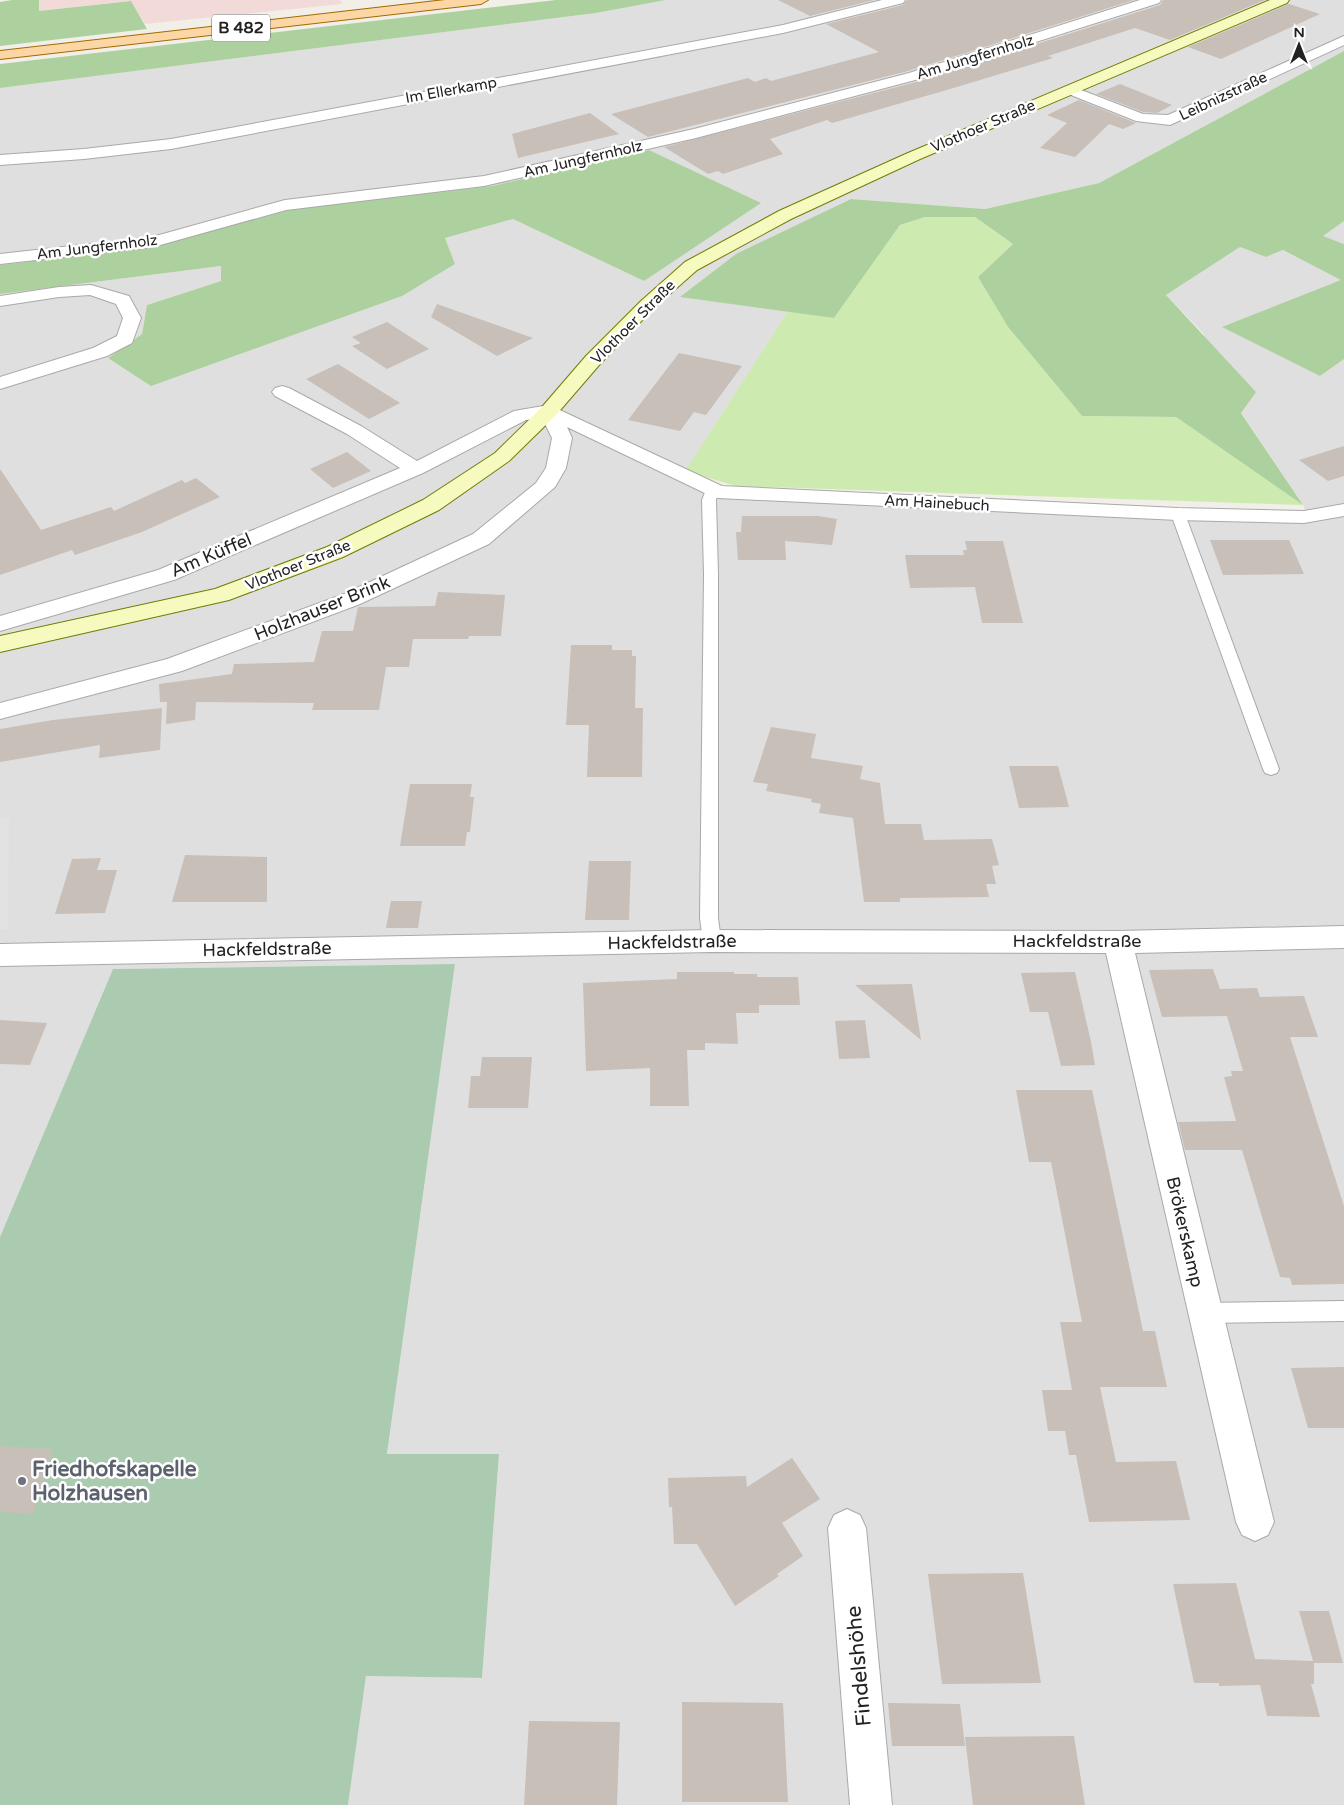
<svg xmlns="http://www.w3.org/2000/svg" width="1344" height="1805" font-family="'Varela Round',sans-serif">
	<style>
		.residential { fill: #e0dfdf }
		.commercial { fill: #f2dad9 }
		.grass { fill: #cdebb0 }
		.forest { fill: #add19e }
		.cemetery { fill: #aacbaf }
		.parking { fill: #e2e2e2 }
		.building { fill: #c7bfb8 }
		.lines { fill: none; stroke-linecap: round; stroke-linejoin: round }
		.lane-casing { stroke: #a9a9a9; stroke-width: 2 }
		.street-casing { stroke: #a9a9a9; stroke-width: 2 }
		.secondary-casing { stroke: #707d05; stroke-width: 2 }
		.primary-casing { stroke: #a06b00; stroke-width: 2 }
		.lane { fill: #fff; fill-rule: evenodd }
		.street { fill: #fff; fill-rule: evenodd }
		.secondary { fill: #f7fabf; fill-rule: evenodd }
		.primary { fill: #fcd6a4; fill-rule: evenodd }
		.worship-dot { fill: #6b7280; stroke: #fff; stroke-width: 2 }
		.labels { text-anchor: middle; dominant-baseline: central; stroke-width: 5; stroke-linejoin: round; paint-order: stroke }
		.far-street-label { font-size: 15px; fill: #222; stroke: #fff }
		.shield { fill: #fff; stroke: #646464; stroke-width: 1 }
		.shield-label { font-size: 16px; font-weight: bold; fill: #222 }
		.street-label { font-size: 18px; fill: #222; stroke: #fff }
		.near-worship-label { font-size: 21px; font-weight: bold; fill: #5b616d; stroke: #fff; text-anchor: start }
		.near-street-label { font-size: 21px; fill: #222; stroke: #fff }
	</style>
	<rect width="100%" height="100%" fill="#f2efe9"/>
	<!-- residential -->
	<g class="residential">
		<polygon points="666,0 1344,0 1344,51 1099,183 985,209 851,199 736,255 681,297 788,311 679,481 715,498 1310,523 1303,505 1241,412 1203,333 1166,295 1240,247 1266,257 1283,250 1342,280 1320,376 1344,359 1344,1805 348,1805 366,1676 482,1678 499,1454 387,1455 455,964 113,969 0,1237 0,294 221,266 221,281 147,305 142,334 108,357 455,264 445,238 513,219 644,281 649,150 492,186 293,209 157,246 0,265 0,88 596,13"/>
		<polygon points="1344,221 1344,244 1322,236"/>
	</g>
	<!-- commercial -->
	<polygon class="commercial" points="39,0 340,0 342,4 145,24 130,1 39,11"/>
	<!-- grass -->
	<polygon class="grass" points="925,217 975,217 1013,244 978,277 1008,327 1082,416 1176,417 1303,505 736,486 685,471 788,311 834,318 900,225"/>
	<!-- forest -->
	<g class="forest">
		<polygon points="12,0 39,0 39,11 131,1 147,29 0,46 0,2"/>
		<polygon points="556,0 666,0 596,13 0,88 0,64"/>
		<polygon points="1344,51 1344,221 1323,236 1344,244 1344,359 1320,376 1222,327 1341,280 1283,250 1266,257 1240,247 1166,295 1256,392 1241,413 1303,505 1176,417 1082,416 1008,327 978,277 1013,244 975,217 925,217 900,225 834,318 680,297 736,254 851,199 985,209 1099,183"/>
		<polygon points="649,150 761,203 644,281 513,219 445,238 455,264 402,296 151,386 108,358 142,334 147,305 221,281 221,266 0,294 0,265 157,246 293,209 492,186"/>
	</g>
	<!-- cemetery -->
	<polygon class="cemetery" points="455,964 387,1454 499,1454 482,1678 366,1676 348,1805 0,1805 0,1237 113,969"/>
	<!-- parking -->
	<polygon class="parking" points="9,817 8,929 0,929 0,819"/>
	<!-- building -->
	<g class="building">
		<polygon points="778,0 874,0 810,16"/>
		<polygon points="907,0 1134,0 908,71 648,137 611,114 748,78 755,82 766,78 771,81 879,52 826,24 903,5"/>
		<polygon points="1163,0 1265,0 1170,40 1135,28 1048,56 1053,58 957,87 832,123 827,120 770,139 783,154 723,174 718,171 708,174 664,147 920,81 1160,5"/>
		<polygon points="1289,4 1320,14 1221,59 1188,47"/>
		<polygon points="1120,84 1172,105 1157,113 1143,112 1096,94"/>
		<polygon points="1079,100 1136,123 1123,129 1109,124 1075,157 1040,148 1067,123 1047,115"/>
		<polygon points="590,113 619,134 518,158 512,134"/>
		<polygon points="437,304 533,338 497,356 431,317"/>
		<polygon points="387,322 429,349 387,369 352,346 361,343 352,337"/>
		<polygon points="679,353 742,366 706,415 694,412 680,431 628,420"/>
		<polygon points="338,364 400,403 369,419 306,379"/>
		<polygon points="1344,446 1344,476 1328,481 1299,460"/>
		<polygon points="347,452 371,471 333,488 310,469"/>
		<polygon points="0,469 41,530 111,507 114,511 182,480 185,483 196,478 220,497 142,532 75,555 72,550 0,575"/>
		<polygon points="742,516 818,516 837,519 832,545 785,541 786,560 738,560 736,532 741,532"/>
		<polygon points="1210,540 1289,540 1304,574 1223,575"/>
		<polygon points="965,541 1003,541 1023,623 982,623 975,587 910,588 905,555 964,555 963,550 967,550"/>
		<polygon points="438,592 505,595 501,636 469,636 468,639 413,639 409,667 386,667 379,710 312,710 314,703 196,702 195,720 166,724 167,702 160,702 159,684 232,674 234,664 314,662 322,631 353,631 358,607 435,606"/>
		<polygon points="571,645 612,645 612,650 632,650 632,656 636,656 635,708 643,708 642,777 587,777 589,725 566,725"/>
		<polygon points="162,708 160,750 99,758 100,745 0,762 0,729 53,720"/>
		<polygon points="771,727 816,734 811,758 863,766 860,779 880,783 885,824 921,824 924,840 992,839 999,865 992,866 996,884 986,884 989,897 900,898 900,902 864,902 853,818 819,813 821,804 811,802 812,799 766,791 768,784 753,782"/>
		<polygon points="1009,766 1058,766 1069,807 1019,808"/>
		<polygon points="410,784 472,784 470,797 474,797 470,832 467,832 465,846 400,846"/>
		<polygon points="185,855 267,857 267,902 172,902"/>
		<polygon points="101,858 97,870 117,870 105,913 55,914 72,859"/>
		<polygon points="589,861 631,861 629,920 585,920"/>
		<polygon points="391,901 422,901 418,928 386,928"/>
		<polygon points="1213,969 1220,989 1257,988 1260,997 1304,996 1318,1037 1290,1037 1344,1206 1344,1284 1292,1285 1290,1278 1280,1277 1242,1150 1185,1150 1178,1122 1236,1121 1224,1077 1232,1076 1231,1071 1243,1071 1227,1016 1162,1017 1149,970"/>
		<polygon points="677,972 734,972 734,974 757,974 757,977 798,977 800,1005 759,1005 759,1013 736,1013 738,1044 705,1043 705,1050 687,1050 689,1106 650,1106 650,1068 586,1071 583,983 677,979"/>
		<polygon points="1075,972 1091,1042 1095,1065 1061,1066 1048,1012 1030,1012 1021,973"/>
		<polygon points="912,984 921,1040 855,985"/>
		<polygon points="0,1020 47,1023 30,1065 0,1064"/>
		<polygon points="865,1020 870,1058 839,1059 835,1021"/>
		<polygon points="482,1057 532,1057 528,1108 468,1108 471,1076 480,1076"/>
		<polygon points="1016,1090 1092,1090 1143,1331 1155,1331 1167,1387 1100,1387 1116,1462 1176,1461 1190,1520 1089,1522 1076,1455 1069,1455 1065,1431 1048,1431 1042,1390 1072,1390 1060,1322 1082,1322 1051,1162 1029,1162"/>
		<polygon points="1344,1367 1344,1428 1308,1428 1291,1368"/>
		<polygon points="0,1446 53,1449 33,1514 0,1512"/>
		<polygon points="792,1458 820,1499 782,1523 803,1556 777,1574 779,1576 735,1606 697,1544 674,1544 672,1507 669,1507 668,1478 746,1476 747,1487"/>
		<polygon points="1023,1573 1041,1683 942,1684 928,1574"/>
		<polygon points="1236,1583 1255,1659 1313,1661 1299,1611 1329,1611 1343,1663 1314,1663 1314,1684 1311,1684 1320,1717 1267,1716 1260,1685 1219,1686 1219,1683 1194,1683 1173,1584"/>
		<polygon points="682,1702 783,1703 788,1802 682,1802"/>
		<polygon points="888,1703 960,1704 965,1746 892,1746"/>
		<polygon points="529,1721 620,1722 617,1805 524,1805"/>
		<polygon points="1074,1736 1085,1805 973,1805 965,1737"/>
	</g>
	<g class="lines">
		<!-- lane casing -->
		<g class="lane-casing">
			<g id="lane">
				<polygon points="712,486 719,490 716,500 718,574 718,918 721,941 718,946 712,948 706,946 703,941 700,918 704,574 702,500 707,487"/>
				<polygon points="1178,510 1185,514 1279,769 1277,773 1271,775 1265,773 1263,769 1171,514"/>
				<polygon points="1344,1301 1344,1321 1204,1323 1196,1320 1193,1313 1196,1306 1204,1303"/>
			</g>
		</g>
		<!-- street casing -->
		<g class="street-casing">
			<g id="street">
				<polygon points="882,0 905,0 903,3 783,33 171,149 84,159 0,165 0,155 84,149 171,139 783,25"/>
				<polygon points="1140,0 1161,0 1159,3 919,79 696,138 484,186 286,210 153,247 0,264 0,254 152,237 285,200 484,176 694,129 909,73"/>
				<polygon points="1344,36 1344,45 1170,125 1136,121 1066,93 1064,90 1066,87 1071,86 1143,114 1168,115"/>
				<polygon points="91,285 129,296 141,318 132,343 107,356 0,389 0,377 93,348 117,336 123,318 116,304 90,295 59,297 0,306 0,296 59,287"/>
				<polygon points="282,386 289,388 361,426 417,461 514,411 549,405 722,486 1178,508 1304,511 1344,504 1344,516 1304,523 1178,520 718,498 711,496 567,427 572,438 566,468 555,487 489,544 360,604 182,671 0,719 0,703 167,659 344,594 473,534 536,483 546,468 552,438 542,418 526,420 423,473 174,580 0,631 0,616 158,570 400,468 347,434 275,396 272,392 275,388"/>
				<polygon points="1344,926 1344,948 1135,953 1274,1522 1268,1535 1255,1541 1242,1535 1236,1522 1106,953 712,952 0,966 0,944 712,930 1118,931"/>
				<polygon points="847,1509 860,1515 866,1528 892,1805 850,1805 828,1528 834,1515"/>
			</g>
		</g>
		<!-- secondary casing -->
		<g class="secondary-casing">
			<polygon id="secondary" points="1270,0 1289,0 1287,3 920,159 791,219 697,270 653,309 600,364 556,415 509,461 439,510 343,557 229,600 0,652 0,636 215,589 327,547 423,500 495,453 542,407 586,356 641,301 685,262 779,211 908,153"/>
		</g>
		<!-- primary casing -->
		<g class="primary-casing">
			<polygon id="primary" points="445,0 488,0 481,4 0,59 0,51"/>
		</g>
		<!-- lane -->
		<use href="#lane" class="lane"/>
		<!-- street -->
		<use href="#street" class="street"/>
		<!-- secondary -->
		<use href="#secondary" class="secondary"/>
		<!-- primary -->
		<use href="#primary" class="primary"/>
	</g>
	<!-- markers -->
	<circle class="worship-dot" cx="22" cy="1481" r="5"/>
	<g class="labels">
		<!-- far-street labels -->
		<g class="far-street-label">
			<text transform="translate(975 57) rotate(-17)">Am Jungfernholz</text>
			<text transform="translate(451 90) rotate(-10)">Im Ellerkamp</text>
			<text transform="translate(1223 96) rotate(-25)">Leibnizstraße</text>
			<text transform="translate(983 126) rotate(-23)">Vlothoer Straße</text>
			<text transform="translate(583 159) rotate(-13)">Am Jungfernholz</text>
			<text transform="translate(97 247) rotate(-7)">Am Jungfernholz</text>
			<text transform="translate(633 322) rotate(-45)">Vlothoer Straße</text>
			<text transform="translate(937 503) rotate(3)">Am Hainebuch</text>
			<text transform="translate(298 565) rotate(-22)">Vlothoer Straße</text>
		</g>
		<!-- shield labels -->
		<rect class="shield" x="212" y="14.5" width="58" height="27" rx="4"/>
		<g class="shield-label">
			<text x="241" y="28">B 482</text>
		</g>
		<!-- street labels -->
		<g class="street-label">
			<text transform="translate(211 555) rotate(-23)">Am Küffel</text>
			<text transform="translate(322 608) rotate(-22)">Holzhauser Brink</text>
			<text x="1077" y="941">Hackfeldstraße</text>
			<text transform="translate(672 942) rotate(-1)">Hackfeldstraße</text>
			<text transform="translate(267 949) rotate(-1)">Hackfeldstraße</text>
			<text transform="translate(1185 1232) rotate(77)">Brökerskamp</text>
		</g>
		<!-- near-worship labels -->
		<g class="near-worship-label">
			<text x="32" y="1469">Friedhofskapelle<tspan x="32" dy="24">Holzhausen</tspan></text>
		</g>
		<!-- near-street labels -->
		<g class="near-street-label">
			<text transform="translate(859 1666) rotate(-95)">Findelshöhe</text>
		</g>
	</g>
	<!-- north arrow -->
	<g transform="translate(1299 45)" stroke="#ffffff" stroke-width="4" paint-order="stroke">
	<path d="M0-4L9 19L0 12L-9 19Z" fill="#222222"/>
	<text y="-8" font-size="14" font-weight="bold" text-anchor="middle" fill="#222222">N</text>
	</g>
</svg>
